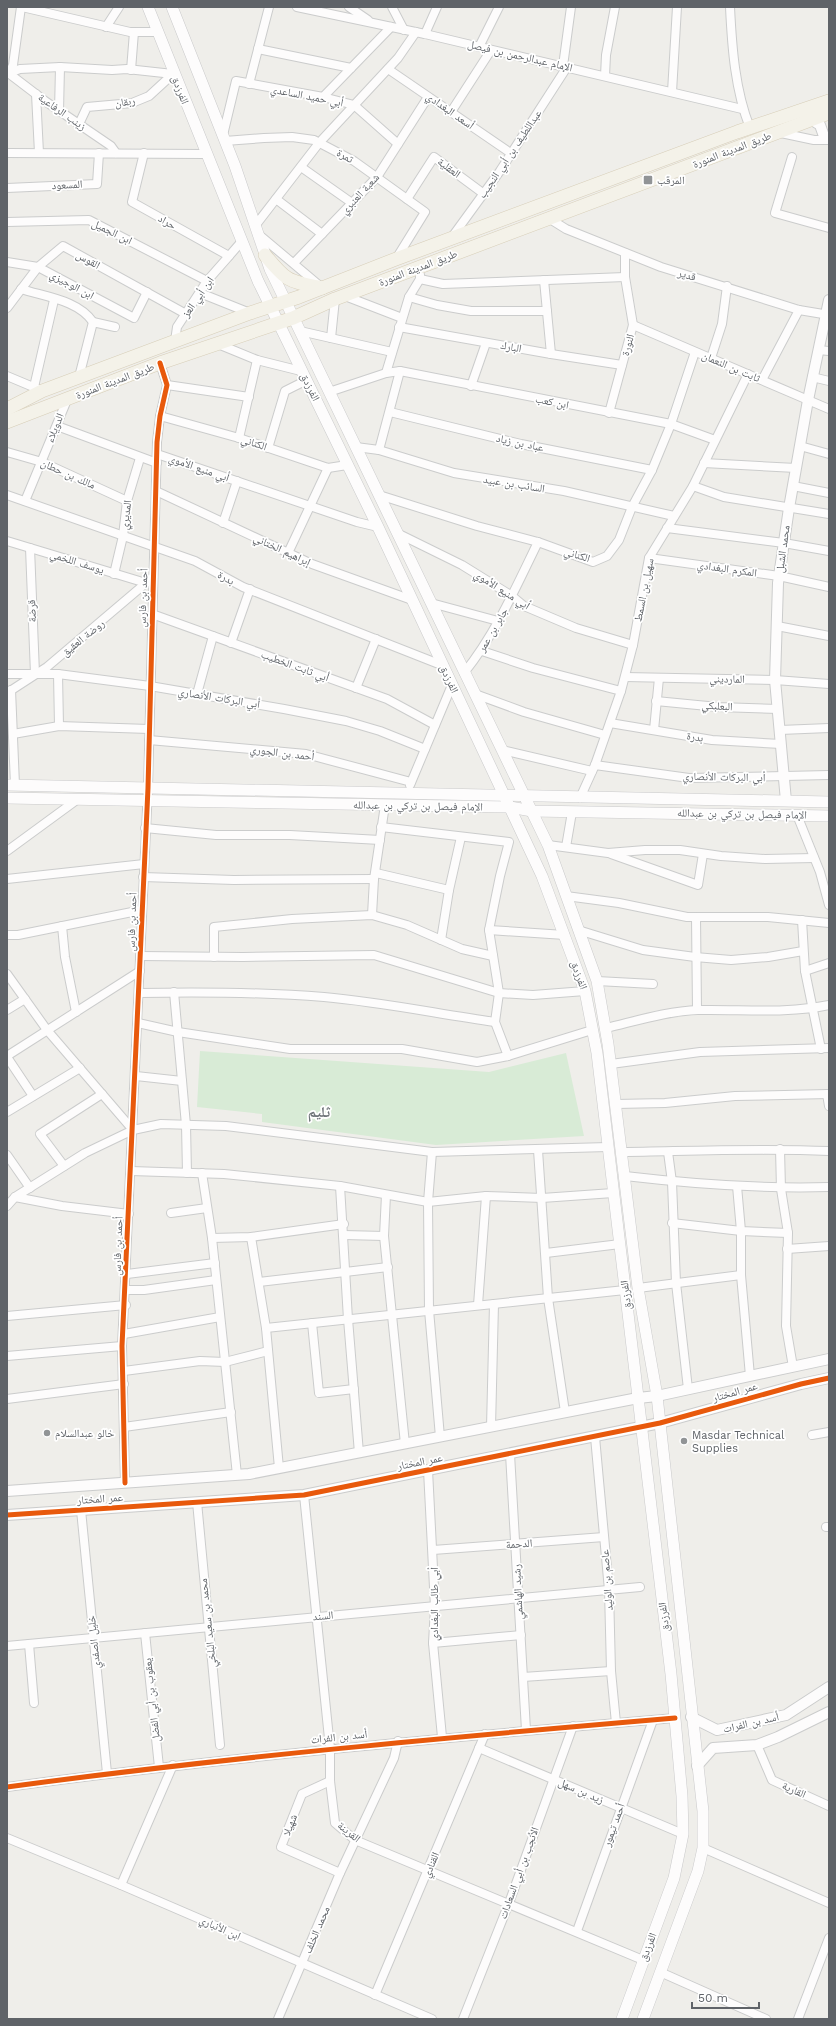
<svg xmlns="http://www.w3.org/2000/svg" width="836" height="2026" font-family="'Work Sans','Noto Naskh Arabic',sans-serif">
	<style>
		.green { fill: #d8ebd6 }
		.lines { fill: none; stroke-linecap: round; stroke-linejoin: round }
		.minor-casing { stroke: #cbcccc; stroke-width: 10 }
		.tertiary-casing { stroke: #cbcccc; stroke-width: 12 }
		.secondary-casing { stroke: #cacacb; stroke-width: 12 }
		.primary-casing { stroke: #d7ceb8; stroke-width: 14 }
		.minor { stroke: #fdfcfc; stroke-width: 8 }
		.tertiary { stroke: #fdfcfc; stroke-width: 10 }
		.secondary { stroke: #fdfcfc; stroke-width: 11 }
		.primary { stroke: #f4f2e9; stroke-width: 13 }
		.cycleway-casing { stroke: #fff; stroke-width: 8 }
		.cycleway { stroke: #e8590c; stroke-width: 5 }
		.poi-dot { fill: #919496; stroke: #fff; stroke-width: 1.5 }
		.labels { text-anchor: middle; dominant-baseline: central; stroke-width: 3.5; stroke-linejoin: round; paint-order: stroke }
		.street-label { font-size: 11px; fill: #5f6368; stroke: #fff }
		.poi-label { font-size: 11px; fill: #5f6368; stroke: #fff; text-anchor: start }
		.district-label { font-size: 15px; font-weight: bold; fill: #70757a; stroke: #fff }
	</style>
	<rect width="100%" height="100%" fill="#efeeea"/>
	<!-- green -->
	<polygon class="green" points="200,1051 489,1072 566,1053 584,1136 436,1145 262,1122 262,1114 197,1107"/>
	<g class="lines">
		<!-- minor casing -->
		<g class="minor-casing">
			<g id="minor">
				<polyline points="22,7 130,32 157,32"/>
				<polyline points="297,7 425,34 742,109"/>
				<polyline points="349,7 368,20"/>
				<polyline points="392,7 404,30"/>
				<path d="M730 7C732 48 735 90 750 128"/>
				<polyline points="106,27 119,7"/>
				<polyline points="425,34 437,7"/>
				<polyline points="479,47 499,7"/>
				<polyline points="258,49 351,68"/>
				<polyline points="563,66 571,7"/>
				<polyline points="388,69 512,154"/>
				<polyline points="131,70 134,32"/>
				<polyline points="7,72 45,101 111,146 116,153"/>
				<polyline points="9,73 20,69 60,67 112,70 127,69 173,74"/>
				<polyline points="9,73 13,65 21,7"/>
				<polyline points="605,76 606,55 615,7"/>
				<polyline points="249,84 269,7"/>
				<polyline points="672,92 677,7"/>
				<polyline points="36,94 39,153"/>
				<polyline points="323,97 391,27"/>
				<polyline points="59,111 60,67"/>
				<polyline points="451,112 491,50"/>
				<polyline points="79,124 87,107 132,103 149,96 173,74"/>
				<polyline points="781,133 814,140 829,140"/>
				<polyline points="223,135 236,81 323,97 354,105 398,144"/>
				<polyline points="225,141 264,138 292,137 314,140 354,161 425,212 396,259"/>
				<polyline points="7,153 206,154"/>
				<polyline points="144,153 132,202 229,256 242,241"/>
				<polyline points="792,157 775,213 829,228"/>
				<polyline points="301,167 352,203"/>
				<polyline points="7,188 97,184 99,153"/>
				<polyline points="276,199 322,234"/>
				<polyline points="407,199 434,157 484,194"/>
				<polyline points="550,219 566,229 661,267 799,310 829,315"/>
				<polyline points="7,222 89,220 207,281"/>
				<polyline points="255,226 319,143 398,58 416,32"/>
				<polyline points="257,233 320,286"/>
				<polyline points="452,237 500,171 567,67"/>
				<polyline points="7,262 38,267 134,318 147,292"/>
				<polyline points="294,263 377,177 428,97"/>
				<polyline points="420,279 443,284 625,277"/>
				<polyline points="544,280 551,354"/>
				<path d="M21 289C46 297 78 300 93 322"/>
				<polyline points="200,293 250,313"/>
				<polyline points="345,296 402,318"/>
				<polyline points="409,297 437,305 471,311 547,311"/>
				<polyline points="7,308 38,267 63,246 186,314"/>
				<polyline points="633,325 829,409"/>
				<polyline points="399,327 551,354 622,365"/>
				<polyline points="300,331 392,352"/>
				<polyline points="331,338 335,299"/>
				<polyline points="175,341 177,327 207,281 229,256"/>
				<polyline points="218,344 257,360 301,371"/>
				<polyline points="818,350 829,351"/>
				<polyline points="711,358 722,324 727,286"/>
				<polyline points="386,373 409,297 420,279 420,275"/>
				<polyline points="7,376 38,389"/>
				<polyline points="79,377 93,322 115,327"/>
				<polyline points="812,377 829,381"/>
				<polyline points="762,380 799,310"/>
				<polyline points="167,385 249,397"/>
				<polyline points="471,386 486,343"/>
				<polyline points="34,387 54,300"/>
				<polyline points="329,392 386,373 400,371 671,424 715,440"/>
				<polyline points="390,412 521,444 652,470"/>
				<polyline points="609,413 633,325 625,277 625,253"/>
				<polyline points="160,416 239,438 328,468 347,465"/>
				<polyline points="57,426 157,463"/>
				<polyline points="239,438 257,360"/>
				<polyline points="800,446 829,454"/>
				<polyline points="356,447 379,450 454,473 564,491 674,516"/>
				<polyline points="268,448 285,391 307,380"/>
				<polyline points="379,450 400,371"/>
				<polyline points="7,452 42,462 127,501"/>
				<polyline points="157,454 357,522 378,527"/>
				<polyline points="704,463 796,468"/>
				<polyline points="693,486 724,497 829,514"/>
				<polyline points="793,486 829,493"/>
				<polyline points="156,491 312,564 412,600"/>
				<polyline points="7,495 195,561 243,587 444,666"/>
				<polyline points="379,495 477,526 538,542 593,562 607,556 619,540 632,507 652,470 671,424 695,352"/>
				<polyline points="25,501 67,400"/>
				<polyline points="223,523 237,481"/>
				<polyline points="667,528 784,543 829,551"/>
				<polyline points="397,533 462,565 512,596 524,606 576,628 633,645"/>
				<polyline points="7,541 146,583"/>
				<polyline points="30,548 35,674"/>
				<polyline points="288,553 328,468"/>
				<polyline points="649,558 779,576 829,587"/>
				<polyline points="114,574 123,536 127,501 140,458"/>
				<polyline points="431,603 498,621"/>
				<polyline points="152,614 387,699 435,725"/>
				<polyline points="777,626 829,636"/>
				<polyline points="231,643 250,589"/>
				<polyline points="482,651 533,668 621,691"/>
				<path d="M464 673C496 633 516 587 538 542"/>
				<polyline points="7,674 58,674 150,686 284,709 346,721 380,731 425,749"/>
				<polyline points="58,674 59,726"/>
				<polyline points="625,677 775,680 829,684"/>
				<polyline points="356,688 376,639"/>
				<polyline points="11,690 15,785"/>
				<polyline points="7,693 47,667 153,577"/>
				<polyline points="197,694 213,636"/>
				<polyline points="475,694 524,712 605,735"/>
				<polyline points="656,701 718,707 778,709"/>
				<polyline points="610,723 712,740 781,744"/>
				<polyline points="654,730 659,678"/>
				<polyline points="780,730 829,728"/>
				<polyline points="13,734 59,726 149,729"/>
				<polyline points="149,740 306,754 411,782"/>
				<polyline points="502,750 592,771"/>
				<polyline points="595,765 689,778 829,775"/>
				<polyline points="410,785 452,685"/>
				<polyline points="580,798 595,765 621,691 633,645 649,558 693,486 748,374"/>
				<polyline points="797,815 820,872 829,905"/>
				<polyline points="381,827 509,842 500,876 489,930 499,993 495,1022 508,1056"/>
				<polyline points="145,828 216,835 290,835 380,840"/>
				<polyline points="548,845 608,853 645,850 680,850 721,856 765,859 814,858"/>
				<polyline points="566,847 572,812"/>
				<polyline points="7,851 78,799"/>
				<polyline points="611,854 698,885 703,854"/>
				<polyline points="376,873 449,890"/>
				<polyline points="143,877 234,880 374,879"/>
				<polyline points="7,879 144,864"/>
				<polyline points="566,896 619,903 687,917 768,917 829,923"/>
				<polyline points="372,915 374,879 385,805"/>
				<polyline points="696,917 697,1010"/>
				<polyline points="802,920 805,971 821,1049"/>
				<polyline points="62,926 65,957 76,1012"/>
				<polyline points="489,930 565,935"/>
				<polyline points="578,930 643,950 695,957 731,960 768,957 803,951"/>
				<polyline points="7,935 18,935 142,910"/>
				<polyline points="441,940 449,890 461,837"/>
				<polyline points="140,956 243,957 374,955 499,993 533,995 585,991"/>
				<polyline points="214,957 214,927 292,919 372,915 407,925 462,949 493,956"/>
				<polyline points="805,971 829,963"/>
				<polyline points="7,974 47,1030 133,1130"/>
				<polyline points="597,981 653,984"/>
				<polyline points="174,992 186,1125 187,1173"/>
				<path d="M139 993C200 992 263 992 324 997 382 1002 438 1014 495 1022"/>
				<polyline points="7,1010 25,999"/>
				<polyline points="138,1023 178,1032 290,1049 402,1049 477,1062 508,1056 592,1030"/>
				<path d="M606 1028C636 1021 668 1011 698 1010 742 1009 786 1014 829 1005"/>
				<polyline points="7,1056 140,971"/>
				<polyline points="7,1057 33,1096"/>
				<polyline points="611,1064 700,1052 829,1048"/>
				<polyline points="136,1076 182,1081"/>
				<polyline points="827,1094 829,1106"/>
				<polyline points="616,1104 665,1103 735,1096 829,1094"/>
				<polyline points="7,1112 80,1068"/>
				<polyline points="780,1149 781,1189 788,1233 786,1326 793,1367"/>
				<polyline points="538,1150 548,1298 565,1412"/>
				<polyline points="432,1152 428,1202 429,1310 440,1437"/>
				<path d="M622 1152C691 1151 760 1148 829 1151"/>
				<polyline points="668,1152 672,1182 676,1283 688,1389"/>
				<polyline points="7,1155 30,1188"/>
				<polyline points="64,1166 40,1134 102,1094"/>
				<polyline points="131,1171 224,1174 340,1186 428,1202 486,1196 542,1198 613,1193"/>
				<polyline points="202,1173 212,1238 237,1475"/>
				<path d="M625 1176C693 1184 761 1189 829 1187"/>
				<polyline points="340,1186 348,1319 359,1453"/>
				<polyline points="737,1186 741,1231 741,1275 750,1376"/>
				<polyline points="386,1195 384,1236 405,1444"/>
				<polyline points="15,1197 62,1206 129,1214"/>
				<polyline points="7,1206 15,1197 85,1153 133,1130 161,1124 226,1126 432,1152 608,1147"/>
				<polyline points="171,1213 207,1208"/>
				<polyline points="672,1223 741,1231 788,1233"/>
				<polyline points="344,1235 384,1236"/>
				<polyline points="251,1237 266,1328 279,1468"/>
				<polyline points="212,1238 251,1237 344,1224"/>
				<polyline points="787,1249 829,1246"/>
				<polyline points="546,1253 620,1244"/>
				<polyline points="127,1274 215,1263"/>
				<polyline points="259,1282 388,1267"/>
				<polyline points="638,1288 741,1275"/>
				<polyline points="126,1290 144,1290 216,1280"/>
				<polyline points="478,1305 486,1196"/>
				<polyline points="7,1316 126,1305"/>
				<polyline points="312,1323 319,1393 354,1389"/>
				<polyline points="266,1328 625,1290"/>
				<polyline points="124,1334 220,1317"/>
				<polyline points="7,1356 122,1346"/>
				<polyline points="124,1371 200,1361 225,1362 268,1351"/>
				<polyline points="7,1399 124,1384"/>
				<polyline points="124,1427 231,1412"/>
				<polyline points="491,1427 494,1304"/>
				<polyline points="812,1435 829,1432"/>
				<polyline points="595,1437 609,1590 611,1671 616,1723"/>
				<polyline points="510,1454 526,1730"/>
				<polyline points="428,1470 435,1607 433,1643 442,1737"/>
				<polyline points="125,1483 122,1346 148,788 157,442 160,416 167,385 160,363"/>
				<polyline points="304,1495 330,1748 330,1781 335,1823 355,1840 643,1960"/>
				<polyline points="197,1502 220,1745"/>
				<polyline points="81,1510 107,1773"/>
				<polyline points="826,1527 829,1527"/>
				<polyline points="433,1550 604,1537"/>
				<polyline points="145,1633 159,1767"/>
				<polyline points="433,1643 521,1635"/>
				<polyline points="29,1644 34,1703"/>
				<polyline points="7,1646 640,1587"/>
				<polyline points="523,1677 611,1671"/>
				<polyline points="757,1745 772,1780 829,1806"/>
				<polyline points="479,1748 683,1834"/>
				<polyline points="330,1781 302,1794 281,1847 340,1873"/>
				<path d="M7 1787C229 1757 452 1737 675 1718"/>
				<polyline points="7,1838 121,1885 432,2019"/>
				<polyline points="703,1848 829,1903"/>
				<polyline points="121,1885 173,1765"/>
				<polyline points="577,1931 653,1720"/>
				<polyline points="660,1972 766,2019"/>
				<polyline points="375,1995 485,1734"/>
				<polyline points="278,2019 340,1873 394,1758 398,1741"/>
				<polyline points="463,2019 509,1903 573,1726"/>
				<polyline points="798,2019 829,1938"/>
			</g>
		</g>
		<!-- tertiary casing -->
		<g class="tertiary-casing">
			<g id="tertiary">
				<polyline points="812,120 820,125 825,139"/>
				<polyline points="786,801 775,680 778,583 789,508 808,400 829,300"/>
				<polyline points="7,1491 249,1474 638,1398 657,1396 829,1359"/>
				<polyline points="7,1515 304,1495 660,1423 801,1384 829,1378"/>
				<polyline points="691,1717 717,1730 786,1715 829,1687"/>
				<polyline points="697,1766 713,1748 757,1745 778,1737 829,1712"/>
			</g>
		</g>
		<!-- secondary casing -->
		<g class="secondary-casing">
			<g id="secondary">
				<polyline points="148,7 258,281 378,527 542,876 585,991 597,1053 671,1674 682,1796 683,1834 674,1878 622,2019"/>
				<polyline points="172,7 235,166 270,269 548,845 597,981 608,1044 638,1288 657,1396 703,1811 703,1848 698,1871 643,2019"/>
				<polyline points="7,785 829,802"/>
				<polyline points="7,798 510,807 532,811 829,816"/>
			</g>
		</g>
		<!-- primary casing -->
		<g class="primary-casing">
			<g id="primary">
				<path d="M265 255C287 282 288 281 322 288"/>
				<polyline points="7,409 42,391 250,313 299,297 396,259 737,132 829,101"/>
				<polyline points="7,422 160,363 293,318 335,299 829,113"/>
			</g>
		</g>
		<!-- minor -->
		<use href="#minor" class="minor"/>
		<!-- tertiary -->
		<use href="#tertiary" class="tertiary"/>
		<!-- secondary -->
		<use href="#secondary" class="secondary"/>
		<!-- primary -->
		<use href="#primary" class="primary"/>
		<!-- cycleway casing -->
		<g class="cycleway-casing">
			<g id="cycleway">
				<polyline points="125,1483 122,1346 148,788 157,442 160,416 167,385 160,363"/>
				<polyline points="7,1515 304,1495 660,1423 801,1384 829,1378"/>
				<path d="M7 1787C229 1757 452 1737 675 1718"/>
			</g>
		</g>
		<!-- cycleway -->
		<use href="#cycleway" class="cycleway"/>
	</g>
	<!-- markers -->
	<g class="poi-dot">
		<rect x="643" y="175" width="10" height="10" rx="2"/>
		<circle cx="47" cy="1433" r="4"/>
		<circle cx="684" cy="1441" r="4"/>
	</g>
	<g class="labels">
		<!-- street labels -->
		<g class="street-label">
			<text transform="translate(520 56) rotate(13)">الإمام عبدالرحمن بن فيصل</text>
			<text transform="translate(180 90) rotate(68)">الفرزدق</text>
			<text transform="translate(307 96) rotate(11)">أبي حميد الساعدي</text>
			<text transform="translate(125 102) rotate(-8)">ربقان</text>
			<text transform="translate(450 111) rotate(35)">أسعد البغدادي</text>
			<text transform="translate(62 112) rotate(35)">زينب الرفاعية</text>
			<text transform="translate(732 150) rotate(-21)">طريق المدينة المنورة</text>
			<text transform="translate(510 154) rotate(-56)">عبداللطيف بن أبي النجيب</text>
			<text transform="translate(345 156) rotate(29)">تمرة</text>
			<text transform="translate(449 168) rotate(36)">العقلية</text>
			<text transform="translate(67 185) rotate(-3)">المسعود</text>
			<text transform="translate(360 194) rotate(-47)">شعبة العنبري</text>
			<text transform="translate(167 222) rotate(29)">حراد</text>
			<text transform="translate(112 232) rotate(26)">ابن الجميل</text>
			<text transform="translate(88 260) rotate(29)">القوس</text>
			<text transform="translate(418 268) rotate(-21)">طريق المدينة المنورة</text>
			<text transform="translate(687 275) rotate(16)">قدير</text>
			<text transform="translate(72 285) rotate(28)">ابن الوجيزي</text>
			<text transform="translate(198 297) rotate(-55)">ابن أبي العز</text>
			<text transform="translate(628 345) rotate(-75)">النورة</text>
			<text transform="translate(511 347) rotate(10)">البارك</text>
			<text transform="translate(731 367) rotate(23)">ثابت بن النعمان</text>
			<text transform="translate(115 381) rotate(-21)">طريق المدينة المنورة</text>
			<text transform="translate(310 387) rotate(64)">الفرزدق</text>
			<text transform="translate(552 402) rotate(11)">ابن كعب</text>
			<text transform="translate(55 428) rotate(-68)">الدويلاء</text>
			<text transform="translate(254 443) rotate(18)">الكناني</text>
			<text transform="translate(520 443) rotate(12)">عباد بن زياد</text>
			<text transform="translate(199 468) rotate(19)">أبي منيع الأموي</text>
			<text transform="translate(68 474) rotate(24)">مالك بن حطان</text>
			<text transform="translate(514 484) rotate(9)">السائب بن عبيد</text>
			<text transform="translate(126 515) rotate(-83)">المديري</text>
			<text transform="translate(783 549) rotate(-82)">محمد الشبل</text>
			<text transform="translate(282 550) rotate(25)">إبراهيم الختاني</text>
			<text transform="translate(577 555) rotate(17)">الكناني</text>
			<text transform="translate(77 562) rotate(17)">يوسف اللخمي</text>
			<text transform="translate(727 569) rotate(8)">المكرم البغدادي</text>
			<text transform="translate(226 578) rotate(28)">بدرة</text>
			<text transform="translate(502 590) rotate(32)">أبي منيع الأموي</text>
			<text transform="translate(644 590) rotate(-79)">سهيل بن السمط</text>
			<text transform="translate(143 598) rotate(-88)">أحمد بن فارس</text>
			<text transform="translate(32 611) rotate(-92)">قرضة</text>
			<text transform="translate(493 630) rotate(-60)">جابر بن عمر</text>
			<text transform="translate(83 638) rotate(-39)">روضة العقيق</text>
			<text transform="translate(295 666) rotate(20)">أبي ثابت الخطيب</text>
			<text transform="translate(449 679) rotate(65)">الفرزدق</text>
			<text transform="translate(727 679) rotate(1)">المارديني</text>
			<text transform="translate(219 698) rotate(9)">أبي البركات الأنصاري</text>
			<text transform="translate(717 706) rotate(3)">البعلبكي</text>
			<text transform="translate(695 737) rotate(9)">بدرة</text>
			<text transform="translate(282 753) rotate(7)">أحمد بن الجوري</text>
			<text transform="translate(724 777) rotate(1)">أبي البركات الأنصاري</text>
			<text transform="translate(418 806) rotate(1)">الإمام فيصل بن تركي بن عبدالله</text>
			<text transform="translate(742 814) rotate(1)">الإمام فيصل بن تركي بن عبدالله</text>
			<text transform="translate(132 922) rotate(-88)">أحمد بن فارس</text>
			<text transform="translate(579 975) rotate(70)">الفرزدق</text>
			<text transform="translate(118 1246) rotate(-88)">أحمد بن فارس</text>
			<text transform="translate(626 1295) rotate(-97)">الفرزدق</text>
			<text transform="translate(735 1392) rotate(-16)">عمر المختار</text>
			<text transform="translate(420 1462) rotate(-11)">عمر المختار</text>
			<text transform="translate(100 1499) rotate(-4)">عمر المختار</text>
			<text transform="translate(519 1544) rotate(-4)">الدحمة</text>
			<text transform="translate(607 1580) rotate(-94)">عاصم بن الوليد</text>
			<text transform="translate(518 1592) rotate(-93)">رشيد الهاشمي</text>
			<text transform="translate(434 1604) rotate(-90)">أبي طالب البغدادي</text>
			<text transform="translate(323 1616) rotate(-5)">السند</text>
			<text transform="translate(664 1617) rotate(-97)">الفرزدق</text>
			<text transform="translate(208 1623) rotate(-96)">محمد بن سعيد البلخي</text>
			<text transform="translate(94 1642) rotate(-96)">خليل الصفدي</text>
			<text transform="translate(152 1700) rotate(-96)">يعقوب بن أبي الفضل</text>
			<text transform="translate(751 1723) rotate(-13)">أسد بن الفرات</text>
			<text transform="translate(339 1737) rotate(-6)">أسد بن الفرات</text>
			<text transform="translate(794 1790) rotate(24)">القارية</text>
			<text transform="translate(581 1791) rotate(23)">زيد بن سهل</text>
			<text transform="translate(290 1825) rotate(-69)">شهيلا</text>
			<text transform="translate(614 1825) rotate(-70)">أحمد تيمور</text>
			<text transform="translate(349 1832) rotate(39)">القرينة</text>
			<text transform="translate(431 1865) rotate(-67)">القنادي</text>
			<text transform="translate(519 1873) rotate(-70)">الأنجب بن أبي السعادات</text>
			<text transform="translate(220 1928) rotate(24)">ابن الأنباري</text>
			<text transform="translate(317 1930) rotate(-67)">محمد الخلف</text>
			<text transform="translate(648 1947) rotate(-69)">الفرزدق</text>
		</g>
		<!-- poi labels -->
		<g class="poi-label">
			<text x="657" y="180">المرقب</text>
			<text x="55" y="1433">خالو عبدالسلام</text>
			<text x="692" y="1435">Masdar Technical<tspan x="692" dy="13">Supplies</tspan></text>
		</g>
		<!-- district labels -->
		<g class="district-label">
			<text x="319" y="1112">ثليم</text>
		</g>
	</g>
	<!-- border -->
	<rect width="836" height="2026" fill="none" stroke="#5f6368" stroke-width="16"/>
	<!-- scale -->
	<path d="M692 2002v6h67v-6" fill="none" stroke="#5f6368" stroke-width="2"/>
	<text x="698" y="2002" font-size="12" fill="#5f6368" stroke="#ffffff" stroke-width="3" paint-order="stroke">50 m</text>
</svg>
